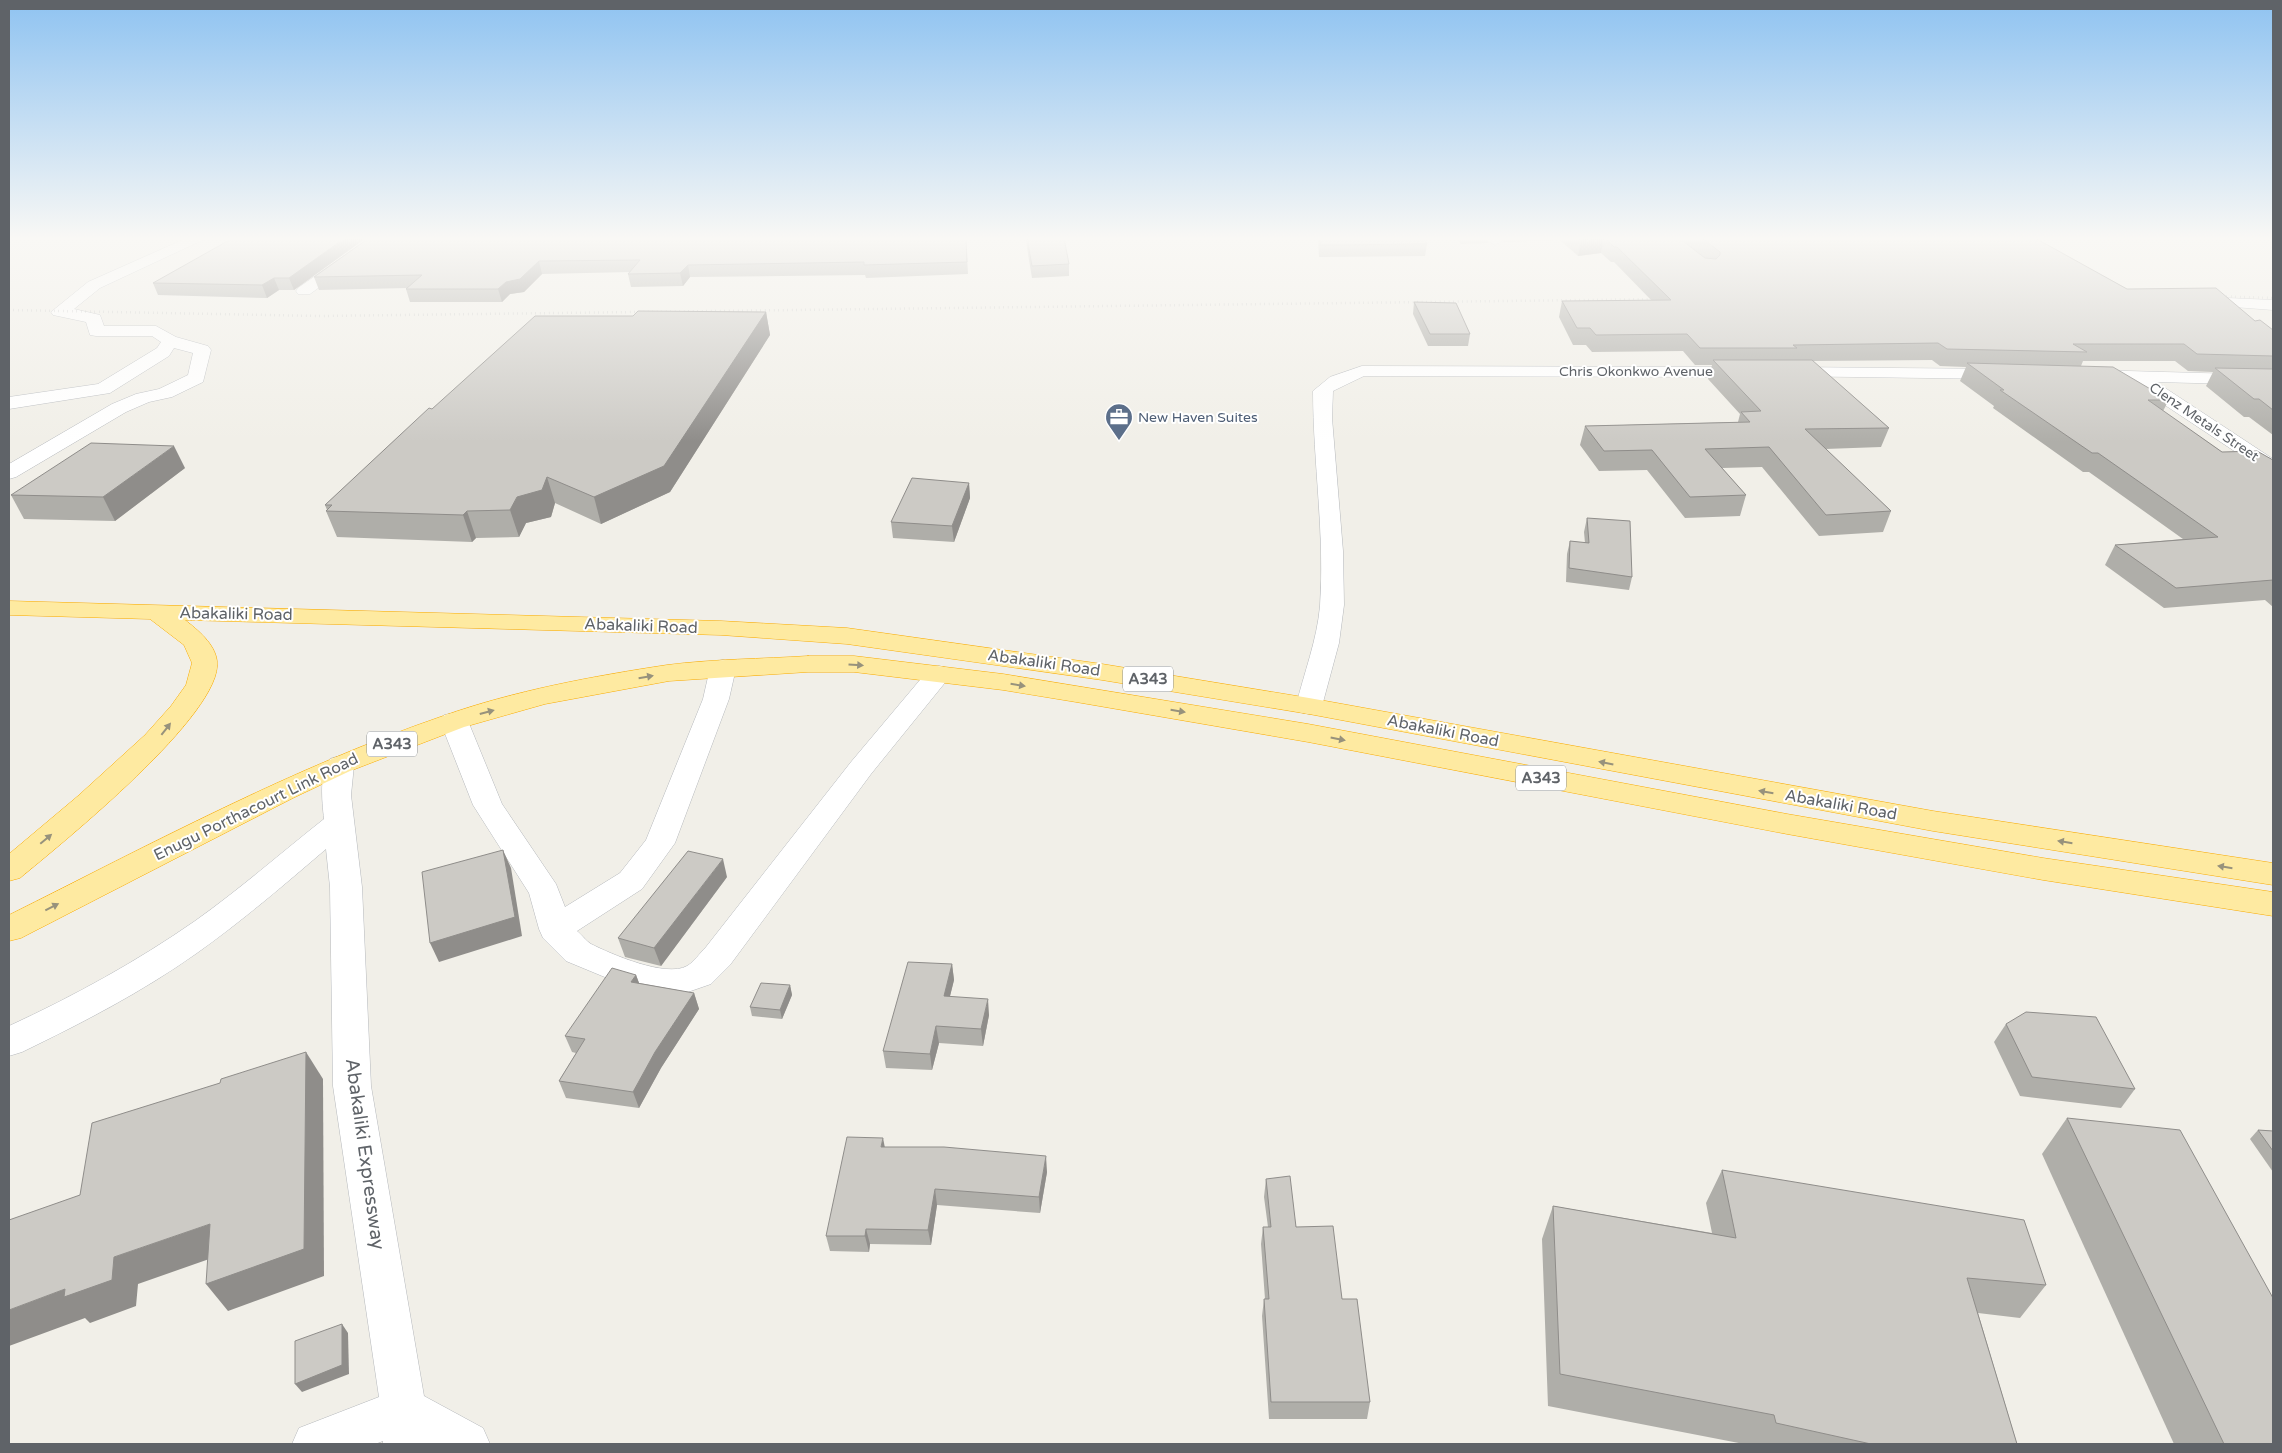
<svg xmlns="http://www.w3.org/2000/svg" width="2282" height="1453" font-family="'Varela Round',sans-serif">
	<style>
		.lines { fill: none; stroke-linecap: round; stroke-linejoin: round }
		.minor-casing { stroke: #b5b8bc; stroke-width: 1 }
		.trunk-casing { stroke: #f9ab00; stroke-width: 1 }
		.minor { fill: #fff; fill-rule: evenodd }
		.trunk { fill: #feeaa1; fill-rule: evenodd }
		.rail { stroke: #b6b7b8; stroke-width: 2.5; stroke-dasharray: 0.5 4; stroke-linecap: butt }
		.wall { fill: #afaea9 }
		.shaded-wall { fill: #8f8d8a }
		.building { fill: #cccac5; stroke: #8f8d8a }
		.oneway { fill: #97927c }
		.labels { text-anchor: middle; dominant-baseline: central; stroke-width: 4; stroke-linejoin: round; paint-order: stroke }
		.far-street-label { font-size: 14px; fill: #5f6368; stroke: #fff }
		.far-service-label { font-size: 14px; fill: #4e5e75; stroke: #fff; text-anchor: start }
		.shield { fill: #fff; stroke: #8f9295; stroke-width: 1 }
		.shield-label { font-size: 15px; font-weight: bold; fill: #5f6368 }
		.street-label { font-size: 16px; fill: #5f6368; stroke: #fff }
		.near-street-label { font-size: 19px; fill: #5f6368; stroke: #fff }
	</style>
	<rect width="100%" height="100%" fill="#f1efe8"/>
	<g class="lines">
		<!-- minor casing -->
		<g class="minor-casing">
			<g id="minor">
				<polygon points="187,238 207,238 100,288 74,309 100,315 104,326 156,326 176,337 208,346 211,350 203,382 172,397 149,402 126,412 16,477 9,479 9,464 112,404 136,394 159,389 188,375 193,353 174,348 169,356 110,393 9,409 9,397 98,384 157,348 161,342 152,336 96,336 90,335 86,322 53,315 51,312 88,282"/>
				<polygon points="370,238 387,238 310,294 298,294 296,291 298,288"/>
				<polygon points="1484,238 1500,238 1502,241 1495,245"/>
				<polygon points="2227,298 2273,300 2273,310 2221,306 2219,303"/>
				<path d="M1362 366 1748 367 1754 368 1757 372 1754 376 1748 377 1364 376 1333 391 1332 418 1343 551 1344 605 1339 643 1322 706 1319 712 1309 714 1299 712 1296 706C1304 673 1317 640 1320 606 1325 534 1313 462 1313 391L1330 377Z"/>
				<polygon points="1788,367 2000,369 2006,370 2009,374 2006,378 2000,379 1782,376 1779,372 1782,368"/>
				<polygon points="2091,370 2273,375 2273,385 2156,382 2273,459 2273,474 2266,472 2130,382 2085,379 2082,375 2085,371"/>
				<path d="M723 660 732 662 736 668 729 699 675 843 642 889 577 931C582 935 586 941 591 944 611 954 666 978 687 966 694 962 700 953 706 947L851 762 930 668 939 666 948 668 952 674 871 774 730 965 711 984 679 995H663L624 985 566 961 543 938 539 929 529 893 473 805 440 721 444 715 454 713 464 715 468 721 502 804 556 884 565 907 620 873 646 840 703 699 710 668 714 662Z"/>
				<path d="M340 756 350 759 354 765 351 795 362 887 371 1086 424 1396 483 1428 490 1444H383V1441L375 1444H292L299 1428 379 1397 333 1086 330 887 326 849C284 885 242 921 197 953 142 992 82 1023 22 1052L9 1056V1026C74 996 136 962 195 921 240 889 281 853 324 819 322 800 319 775 330 759Z"/>
			</g>
		</g>
		<!-- trunk casing -->
		<g class="trunk-casing">
			<g id="trunk">
				<path d="M9 601 721 621 847 628 1102 664 1309 698 1933 811 2273 863V885L1933 831 1309 714 1102 680 847 644 721 635 185 620C198 630 215 644 217 661 224 713 61 844 20 878L9 881V854L78 796 145 735 171 706 186 685 192 663 184 645 150 619 9 615Z"/>
				<path d="M808 656H854L1003 674 1308 724 1787 814 2043 858 2273 892V916L2043 880 1787 834 1308 742 1076 702 1003 690 854 672H808L669 681 545 704 464 727 350 771 293 798 21 938 9 941V915C151 844 292 768 443 716 513 691 594 676 667 665 713 659 762 659 808 656Z"/>
			</g>
		</g>
		<!-- minor -->
		<use href="#minor" class="minor"/>
		<!-- trunk -->
		<use href="#trunk" class="trunk"/>
		<!-- rail -->
		<g class="rail">
			<polyline points="2213,296 2273,298"/>
			<polyline points="9,310 320,316 1663,299"/>
		</g>
	</g>
	<!-- wall -->
	<g class="wall">
		<polygon points="366,238 294,290 279,290 267,298 158,295 153,283"/>
		<polygon points="369,238 966,238 968,274 866,278 865,275 690,277 683,286 631,287 628,274 630,272 542,274 524,292 510,294 502,302 410,302 406,289 407,288 319,290 314,277"/>
		<polygon points="1026,238 1069,264 1069,276 1032,278 1027,248"/>
		<polygon points="1318,238 1424,238 1427,244 1425,256 1319,257"/>
		<polygon points="1456,238 1488,238 1488,243 1461,244"/>
		<polygon points="1501,238 2035,238 2127,289 2255,321 2273,330 2273,435 2249,417 2244,417 2206,386 2213,372 2188,371 2175,361 2083,361 2081,366 2169,400 2163,411 2222,452 2273,460 2273,607 2265,600 2164,608 2105,565 2115,545 2183,539 2089,472 2083,472 1993,408 1994,406 1960,381 1966,367 1940,366 1932,360 1813,361 1889,428 1881,447 1825,449 1891,511 1883,532 1819,536 1762,467 1722,468 1746,495 1740,516 1685,518 1647,470 1599,471 1580,445 1585,426 1738,422 1740,414 1708,379 1712,365 1695,365 1683,351 1592,352 1586,345 1573,345 1559,317 1562,301 1652,301 1614,262 1611,262 1601,253 1578,256 1560,240 1503,242"/>
		<polygon points="1414,302 1470,334 1468,346 1428,346 1413,314"/>
		<polygon points="766,312 770,335 670,492 601,524 555,503 551,517 526,523 519,537 476,538 472,542 337,537 326,511 327,510 325,505 432,409 633,316"/>
		<polygon points="185,468 115,521 24,519 11,495"/>
		<polygon points="969,483 970,498 954,542 893,538 891,522"/>
		<polygon points="1587,518 1632,577 1629,590 1566,582 1567,554 1570,541 1585,543 1584,532"/>
		<polygon points="727,877 661,966 625,957 618,938"/>
		<polygon points="952,964 954,980 950,996 989,1015 983,1046 939,1043 932,1070 886,1068 883,1051"/>
		<polygon points="636,975 639,983 694,993 699,1009 661,1068 639,1108 566,1098 559,1081 576,1053 572,1052 565,1036"/>
		<polygon points="790,985 792,995 782,1019 752,1016 750,1007"/>
		<polygon points="2006,1024 2135,1089 2121,1108 2020,1096 1994,1042"/>
		<polygon points="2067,1118 2273,1444 2174,1444 2042,1154"/>
		<polygon points="2258,1130 2273,1131 2273,1172 2250,1139"/>
		<polygon points="885,1147 1047,1172 1040,1213 937,1205 931,1245 870,1244 869,1252 830,1251 826,1236"/>
		<polygon points="1722,1170 2046,1285 2020,1318 1978,1313 2017,1444 1744,1444 1548,1406 1542,1239 1553,1206 1712,1233 1706,1203"/>
		<polygon points="1266,1179 1342,1299 1370,1402 1367,1419 1269,1419 1262,1316 1264,1299 1265,1299 1261,1244 1263,1227 1268,1227 1264,1197"/>
	</g>
	<!-- shaded-wall -->
	<g class="shaded-wall">
		<polygon points="345,238 366,238 294,290 289,278"/>
		<polygon points="1604,238 1601,253 1578,256 1581,240"/>
		<polygon points="539,261 542,274 524,292 510,294 502,302 498,289 506,282"/>
		<polygon points="688,265 690,277 683,286 680,273"/>
		<polygon points="274,278 279,290 267,298 262,285"/>
		<polygon points="766,312 770,335 670,492 601,524 594,497"/>
		<polygon points="174,446 185,468 115,521 103,497"/>
		<polygon points="547,477 555,503 551,517 526,523 519,537 510,510 517,497"/>
		<polygon points="969,483 970,498 954,542 952,526"/>
		<polygon points="467,511 476,538 472,542 463,515"/>
		<polygon points="503,850 511,868 522,936 439,962 430,943"/>
		<polygon points="723,859 727,877 661,966 654,948"/>
		<polygon points="952,964 954,980 946,1012 944,996"/>
		<polygon points="636,975 642,991 631,982"/>
		<polygon points="790,985 792,995 782,1019 780,1010"/>
		<polygon points="694,993 699,1009 661,1068 639,1108 633,1092 655,1052"/>
		<polygon points="988,999 989,1015 983,1046 981,1029"/>
		<polygon points="936,1026 939,1043 932,1070 930,1054"/>
		<polygon points="306,1052 323,1079 324,1276 228,1311 206,1284"/>
		<polygon points="883,1138 886,1153 881,1147"/>
		<polygon points="1046,1156 1047,1172 1040,1213 1039,1197"/>
		<polygon points="935,1189 937,1205 931,1245 928,1230"/>
		<polygon points="210,1224 232,1251 138,1284 136,1306 90,1323 85,1318 9,1346 9,1310 65,1289 114,1257"/>
		<polygon points="866,1229 870,1244 869,1252 865,1236"/>
		<polygon points="342,1324 348,1333 349,1374 302,1392 295,1384"/>
	</g>
	<!-- building -->
	<g class="building">
		<polygon points="233,238 345,238 289,278 274,278 262,285 153,283"/>
		<polygon points="369,238 966,238 967,262 864,265 864,262 688,265 680,273 628,274 640,260 539,261 520,279 506,282 498,289 406,289 422,275 314,277"/>
		<polygon points="1027,238 1064,238 1069,264 1032,266"/>
		<polygon points="1320,238 1424,238 1427,244 1320,245"/>
		<polygon points="1578,238 1602,238 1581,240"/>
		<polygon points="1605,238 1679,238 1705,258 1716,259 1720,255 1720,252 1702,238 2035,238 2127,289 2216,288 2255,321 2260,320 2273,330 2273,356 2197,354 2184,344 2073,344 2087,352 1947,349 1938,343 1793,345 1797,348 1700,348 1687,334 1596,335 1590,328 1577,328 1562,301 1671,300 1617,247 1614,247"/>
		<polygon points="1414,302 1456,303 1470,334 1430,334"/>
		<polygon points="638,311 766,312 664,466 594,497 547,477 542,490 517,497 510,510 467,511 463,515 326,511 332,505 325,505 429,408 432,409 535,316 633,316"/>
		<polygon points="1713,360 1812,360 1889,428 1805,429 1891,511 1826,515 1769,447 1705,449 1746,495 1690,497 1652,450 1604,451 1585,426 1750,422 1741,412 1761,411"/>
		<polygon points="1967,363 2113,367 2169,400 2148,400 2222,452 2257,451 2273,460 2273,580 2176,588 2115,545 2218,537 2098,453 2092,453 2000,390 2004,390"/>
		<polygon points="2215,368 2273,369 2273,410 2259,399 2254,399"/>
		<polygon points="91,443 174,446 103,497 11,495"/>
		<polygon points="912,478 969,483 952,526 891,522"/>
		<polygon points="1587,518 1630,521 1632,577 1569,568 1570,541 1589,543"/>
		<polygon points="503,850 515,917 430,943 422,872"/>
		<polygon points="688,851 723,859 654,948 618,938"/>
		<polygon points="908,962 952,964 944,996 988,999 981,1029 936,1026 930,1054 883,1051"/>
		<polygon points="612,968 636,975 631,982 694,993 655,1052 633,1092 559,1081 585,1039 565,1036"/>
		<polygon points="761,983 790,985 780,1010 750,1007"/>
		<polygon points="2026,1012 2096,1017 2135,1089 2032,1077 2006,1024"/>
		<polygon points="306,1052 304,1249 206,1284 210,1224 114,1257 112,1280 64,1297 65,1289 9,1310 9,1220 80,1195 92,1123 220,1083 221,1079"/>
		<polygon points="2067,1118 2180,1130 2273,1298 2273,1444 2224,1444"/>
		<polygon points="2258,1130 2273,1131 2273,1151"/>
		<polygon points="847,1137 883,1138 881,1147 944,1147 1046,1156 1039,1197 935,1189 928,1230 866,1229 865,1236 826,1236"/>
		<polygon points="1722,1170 2024,1220 2046,1285 1967,1278 2017,1444 1871,1444 1776,1423 1774,1415 1560,1374 1553,1206 1736,1238"/>
		<polygon points="1290,1176 1296,1227 1333,1226 1342,1299 1357,1299 1370,1402 1271,1402 1264,1299 1269,1299 1263,1227 1271,1227 1266,1179"/>
		<polygon points="342,1324 342,1365 295,1384 295,1341"/>
	</g>
	<!-- one-way arrows -->
	<defs><path id="oneway-solid" d="M-6-.8H1V-3.2L6.5 0L1 3.2V.8H-6Z" transform="scale(1.25)"/></defs>
	<g class="oneway">
		<use href="#oneway-solid" transform="translate(856 665) rotate(4)"/>
		<use href="#oneway-solid" transform="translate(646 677) rotate(-10)"/>
		<use href="#oneway-solid" transform="translate(1018 685) rotate(9)"/>
		<use href="#oneway-solid" transform="translate(1178 711) rotate(9)"/>
		<use href="#oneway-solid" transform="translate(487 712) rotate(-15)"/>
		<use href="#oneway-solid" transform="translate(166 729) rotate(-52)"/>
		<use href="#oneway-solid" transform="translate(1338 739) rotate(11)"/>
		<use href="#oneway-solid" transform="translate(1606 763) rotate(-169)"/>
		<use href="#oneway-solid" transform="translate(1766 792) rotate(-170)"/>
		<use href="#oneway-solid" transform="translate(46 839) rotate(-40)"/>
		<use href="#oneway-solid" transform="translate(2065 842) rotate(-171)"/>
		<use href="#oneway-solid" transform="translate(2225 867) rotate(-171)"/>
		<use href="#oneway-solid" transform="translate(52 907) rotate(-27)"/>
	</g>
	<!-- sky -->
	<linearGradient id="sky" x2="0" y2="1"><stop stop-color="#8fc3f1"/><stop offset="0.54" stop-color="#f9f8f5"/><stop offset="1" stop-color="#f9f8f5" stop-opacity="0"/></linearGradient>
	<rect width="2282" height="442" fill="url(#sky)"/>
	<!-- icons -->
	<defs>
		<g id="office-pin" transform="scale(1.4375)"><path d="M0 17L-7.5 6A9.5 9.5 0 1 1 7.5 6Z" fill="#5c6f8a" stroke="#fff"/><path d="M-6-3h4V-5.5h4V-3h4V5H-6ZM-1-4.5V-3h2v-1.5ZM-6 0V1H6V0Z" fill="#fff"/></g>
	</defs>
	<g fill-rule="evenodd">
		<use href="#office-pin" x="1119" y="417"/>
	</g>
	<g class="labels">
		<!-- far-street labels -->
		<g class="far-street-label">
			<text x="1636" y="371">Chris Okonkwo Avenue</text>
			<text transform="translate(2204 422) rotate(34)">Clenz Metals Street</text>
		</g>
		<!-- far-service labels -->
		<g class="far-service-label">
			<text x="1138" y="417">New Haven Suites</text>
		</g>
		<!-- shield labels -->
		<g class="shield">
			<rect x="1123" y="666.5" width="50" height="25" rx="4"/>
			<rect x="367" y="731.5" width="50" height="25" rx="4"/>
			<rect x="1516" y="765.5" width="50" height="25" rx="4"/>
		</g>
		<g class="shield-label">
			<text x="1148" y="679">A343</text>
			<text x="392" y="744">A343</text>
			<text x="1541" y="778">A343</text>
		</g>
		<!-- street labels -->
		<g class="street-label">
			<text transform="translate(236 614) rotate(1)">Abakaliki Road</text>
			<text transform="translate(641 626) rotate(2)">Abakaliki Road</text>
			<text transform="translate(1044 663) rotate(8)">Abakaliki Road</text>
			<text transform="translate(1443 731) rotate(11)">Abakaliki Road</text>
			<text transform="translate(1841 805) rotate(10)">Abakaliki Road</text>
			<text transform="translate(256 807) rotate(-26)">Enugu Porthacourt Link Road</text>
		</g>
		<!-- near-street labels -->
		<g class="near-street-label">
			<text transform="translate(365 1154) rotate(82)">Abakaliki Expressway</text>
		</g>
	</g>
	<!-- border -->
	<rect width="2282" height="1453" fill="none" stroke="#5f6368" stroke-width="20"/>
</svg>
